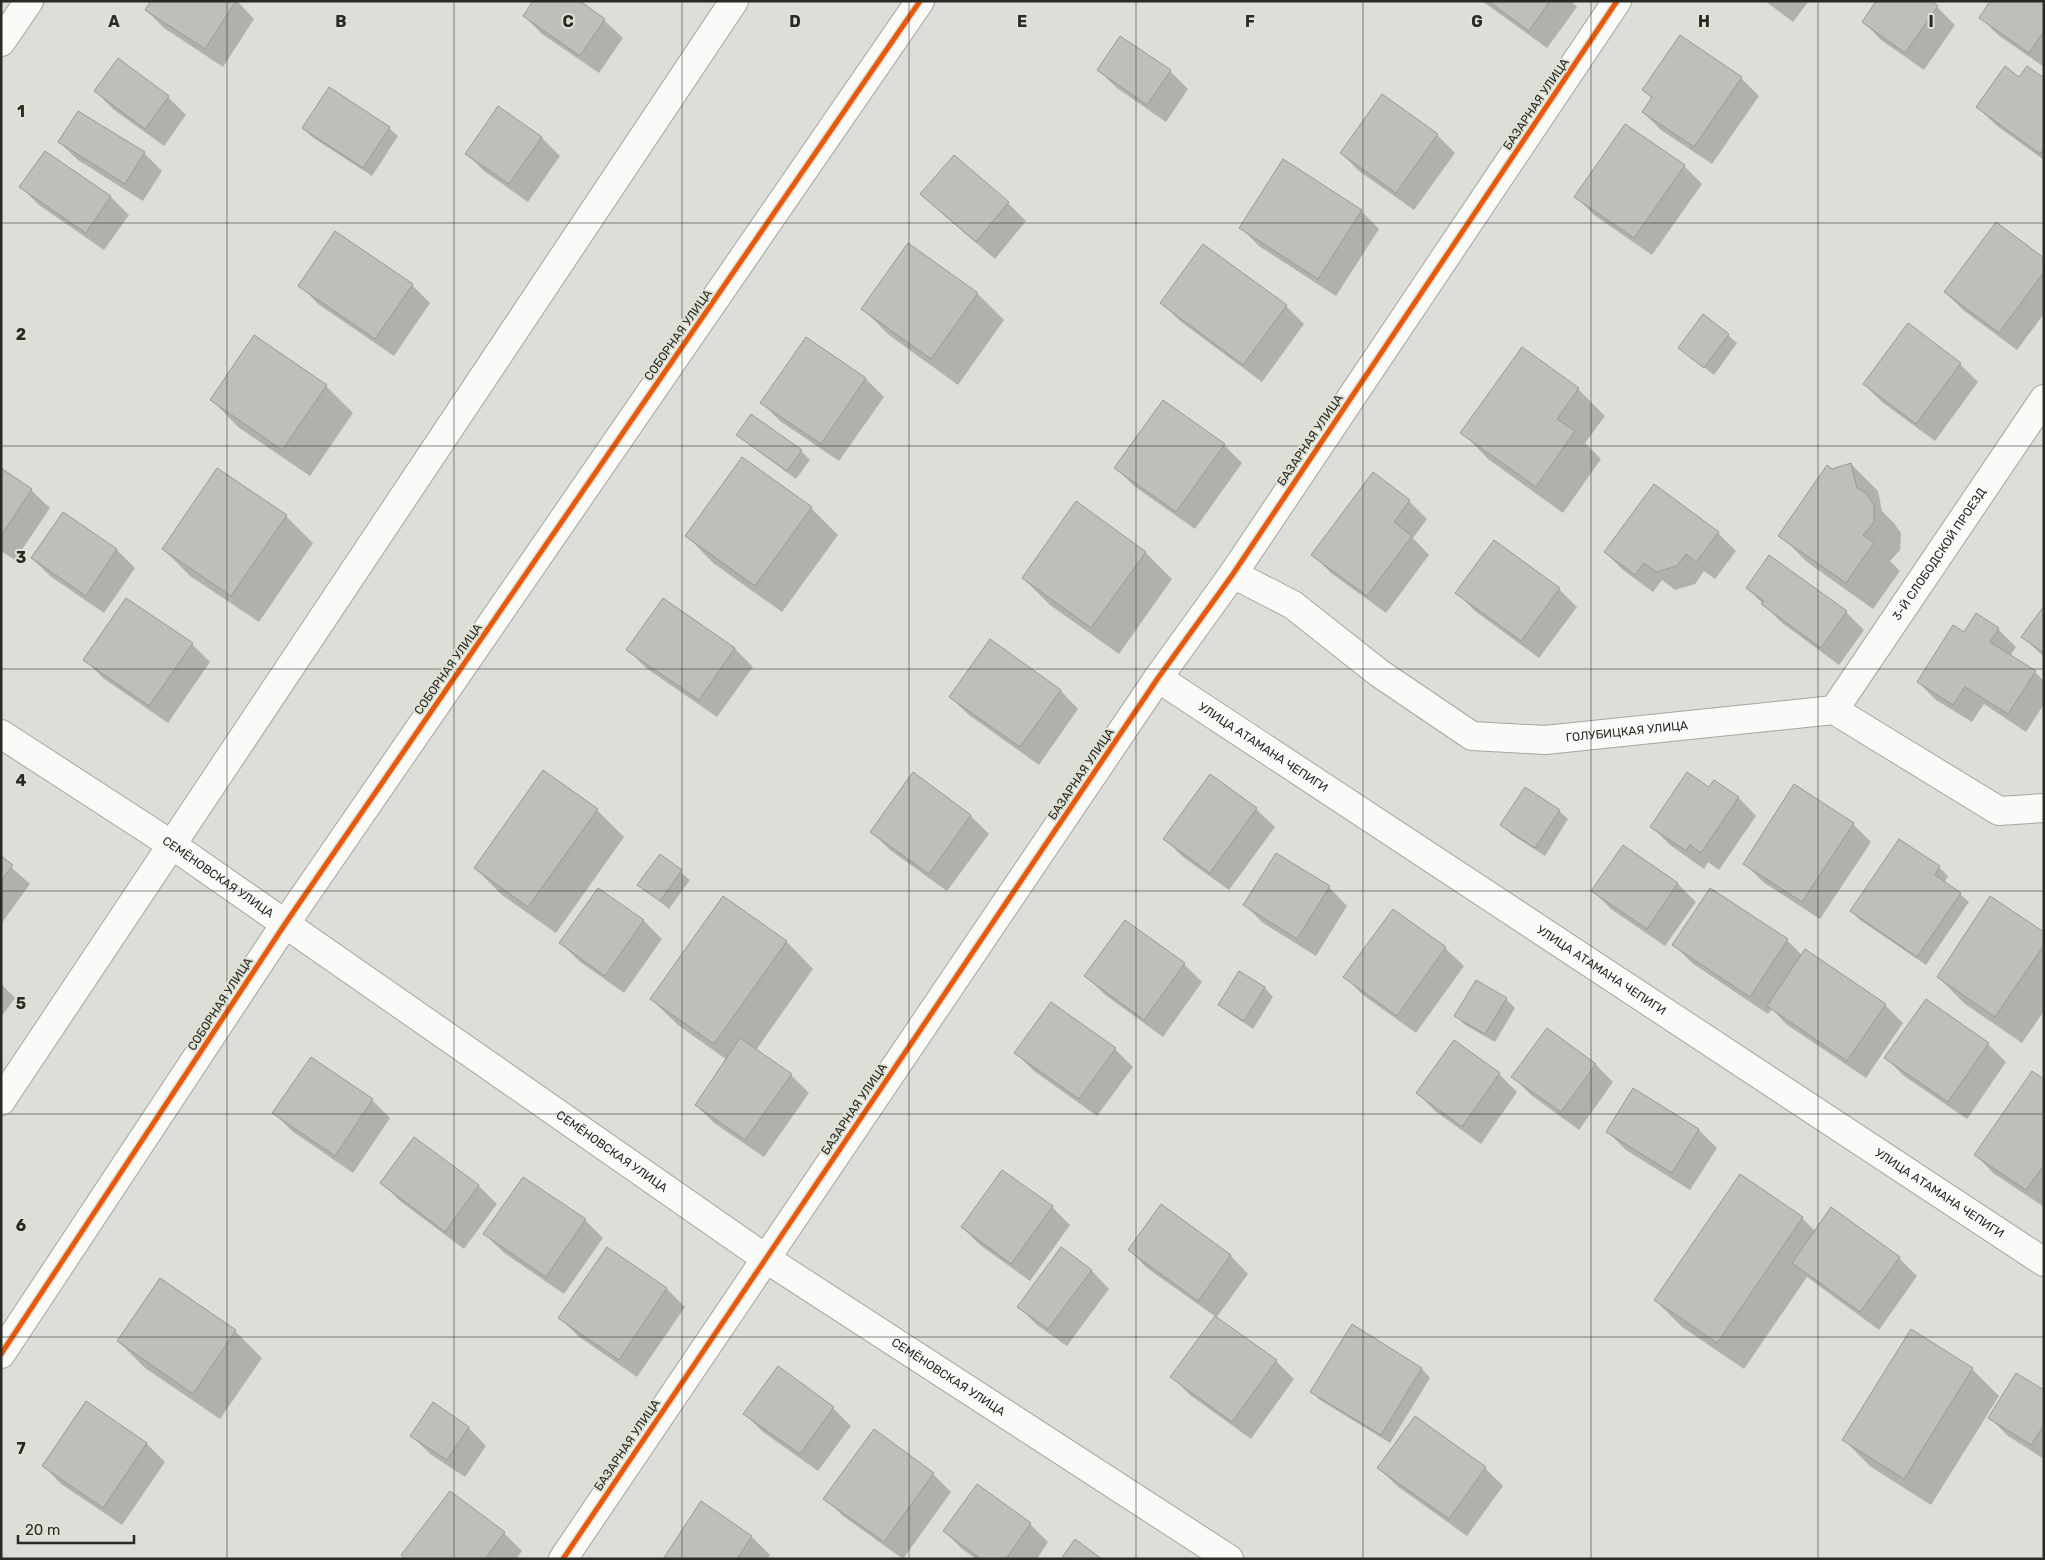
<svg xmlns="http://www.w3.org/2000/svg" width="2045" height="1560" font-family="Rubik,sans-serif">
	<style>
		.shadow { fill: #0003 }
		.building { fill: #bebfba; stroke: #999a95 }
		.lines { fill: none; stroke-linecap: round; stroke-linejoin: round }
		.street-casing { stroke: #a5a6a0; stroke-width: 30 }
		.street { stroke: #fafaf9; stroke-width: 28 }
		.cycleway-casing { stroke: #dfe2d4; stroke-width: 8 }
		.cycleway { stroke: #e8590c; stroke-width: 5 }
		.grid { fill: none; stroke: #292a25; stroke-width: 1; stroke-opacity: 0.55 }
		.labels { text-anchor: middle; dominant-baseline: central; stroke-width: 4; stroke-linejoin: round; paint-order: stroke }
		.street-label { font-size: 12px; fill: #292a25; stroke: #dfe2d4 }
		.grid-label { font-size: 16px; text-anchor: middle; font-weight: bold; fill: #292a25; stroke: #dfe2d4; stroke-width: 4; stroke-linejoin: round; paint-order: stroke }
	</style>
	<rect width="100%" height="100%" fill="#ddded8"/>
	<!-- shadow -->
	<g class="shadow">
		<polygon points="152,1 237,1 254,19 223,67 164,28 146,10"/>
		<polygon points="1482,1 1571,1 1577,7 1547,48"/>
		<polygon points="1765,1 1809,1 1793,22"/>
		<polygon points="2044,1 2044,67 1998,35 1980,17"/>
		<polygon points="1937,7 1955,25 1924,70 1881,40 1863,21"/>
		<polygon points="524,16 604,20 623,38 599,73 542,34"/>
		<polygon points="119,60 168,97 186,115 164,146 113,109 95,91"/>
		<polygon points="1098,70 1170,71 1188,89 1166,122 1117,88"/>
		<polygon points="1741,78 1759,96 1712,164 1661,130 1643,112 1652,99 1644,90"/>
		<polygon points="2020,79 2044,79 2044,160 1996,125 1977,107"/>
		<polygon points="303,128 389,128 398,136 372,176 312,137"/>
		<polygon points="1437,135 1455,153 1414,210 1359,171 1341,153"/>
		<polygon points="541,137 560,156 528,202 484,171 466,153"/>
		<polygon points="59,142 144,153 162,171 143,201 78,160"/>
		<polygon points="45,152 111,197 129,215 104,250 39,205 21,187"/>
		<polygon points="954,157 1008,203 1026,221 995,259 940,212 922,194"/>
		<polygon points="1283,161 1361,211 1379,229 1336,296 1259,246 1241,228"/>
		<polygon points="1684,166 1702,184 1652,255 1594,215 1576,197"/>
		<polygon points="2044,259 2044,314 2017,350 1963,310 1945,292"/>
		<polygon points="300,285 412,285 430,303 394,356 318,304"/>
		<polygon points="978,294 1004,320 958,385 889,335 862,308"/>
		<polygon points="1162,303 1286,306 1304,324 1262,382 1180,321"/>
		<polygon points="1728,335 1737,343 1714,375 1680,348"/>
		<polygon points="1960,364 1978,382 1935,441 1882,402 1864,384"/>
		<polygon points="866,379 884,397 839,461 780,421 762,403"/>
		<polygon points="326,386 353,413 310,476 238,427 212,400"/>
		<polygon points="1578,389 1605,416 1585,443 1601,459 1563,513 1488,459 1462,432"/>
		<polygon points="738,435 801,451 810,460 796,479 747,443"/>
		<polygon points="1224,445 1242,463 1195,529 1134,486 1116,468"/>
		<polygon points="1851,464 1878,491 1882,511 1893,522 1901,533 1900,550 1890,561 1900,571 1873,609 1807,562 1780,535 1832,470"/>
		<polygon points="1,470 31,490 50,508 15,560 1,551"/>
		<polygon points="1409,501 1427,519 1413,538 1429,555 1386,613 1331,573 1313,555"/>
		<polygon points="811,508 838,535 782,612 713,563 687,536"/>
		<polygon points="63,513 117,550 135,568 104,613 50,576 32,558"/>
		<polygon points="286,516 313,543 259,622 190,576 163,549"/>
		<polygon points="1718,533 1736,551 1715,579 1704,571 1695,584 1675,590 1662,580 1653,592 1623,570 1605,552"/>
		<polygon points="1145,552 1172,579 1119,654 1050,605 1023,578"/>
		<polygon points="1769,557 1846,612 1864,630 1839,665 1781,622 1747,588"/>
		<polygon points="1559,589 1577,607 1539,658 1475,611 1457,593"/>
		<polygon points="663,600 735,649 753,667 717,717 646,668 628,650"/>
		<polygon points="2044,608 2044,657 2023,637"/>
		<polygon points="1998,629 2016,647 2010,656 2035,672 2044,681 2044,704 2026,732 1984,704 1972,722 1936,700 1918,682 1964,634"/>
		<polygon points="192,644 210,662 168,723 103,678 85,660"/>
		<polygon points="1060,690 1078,709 1039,765 969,715 950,697"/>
		<polygon points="544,772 597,810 624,837 556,933 502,895 475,868"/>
		<polygon points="1210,776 1256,809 1275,827 1229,890 1183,857 1165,839"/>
		<polygon points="1709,789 1738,797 1756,816 1719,870 1708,862 1704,869 1670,845 1652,827"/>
		<polygon points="1559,811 1568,819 1545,856 1511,834 1502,825"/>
		<polygon points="971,816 989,834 947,891 890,850 872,832"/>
		<polygon points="1853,824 1871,842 1820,919 1763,882 1745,864"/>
		<polygon points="1900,840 1939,867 1948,876 1944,883 1960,894 1969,902 1926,965 1860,920 1851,911"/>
		<polygon points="1623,847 1678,884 1696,902 1665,946 1611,909 1593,891"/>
		<polygon points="660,856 690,880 669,909 639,885"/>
		<polygon points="1,858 30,884 1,924"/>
		<polygon points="1329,887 1347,906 1316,956 1263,923 1245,905"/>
		<polygon points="1711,889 1787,940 1802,955 1885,1005 1903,1023 1866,1078 1786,1024 1772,1009 1768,1014 1692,963 1674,945"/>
		<polygon points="599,890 644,921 662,939 624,993 579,961 561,943"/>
		<polygon points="723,898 787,942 813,969 756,1050 791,1075 809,1093 764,1157 714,1123 696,1105 727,1060 678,1025 651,999"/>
		<polygon points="1393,911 1445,948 1464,966 1416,1033 1363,995 1345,977"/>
		<polygon points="2044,934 2044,1011 2022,1043 1965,1004 1938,977"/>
		<polygon points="1184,964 1202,982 1163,1037 1104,994 1086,976"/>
		<polygon points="1239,972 1265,988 1273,997 1253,1029 1229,1013 1220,1004"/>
		<polygon points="1,984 15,998 1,1017"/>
		<polygon points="1506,999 1515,1008 1495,1042 1465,1025 1456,1016"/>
		<polygon points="1454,1042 1499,1074 1517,1092 1481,1144 1435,1111 1417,1093"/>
		<polygon points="1988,1044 2006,1062 1967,1119 1904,1076 1886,1058"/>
		<polygon points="1115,1049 1133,1067 1097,1116 1034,1071 1016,1053"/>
		<polygon points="311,1059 372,1100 390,1118 353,1173 292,1131 274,1113"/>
		<polygon points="1595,1064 1613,1082 1579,1130 1531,1095 1513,1077"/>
		<polygon points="2044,1081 2044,1207 1993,1173 1975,1154"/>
		<polygon points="1634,1090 1699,1130 1717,1148 1690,1190 1626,1150 1608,1132"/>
		<polygon points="415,1139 479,1186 497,1204 464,1249 400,1201 382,1183"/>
		<polygon points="1052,1207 1070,1225 1030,1281 980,1245 962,1227"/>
		<polygon points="1802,1218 1816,1232 1899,1258 1917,1276 1879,1330 1807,1277 1744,1369 1682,1327 1655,1300"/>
		<polygon points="585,1220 603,1238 564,1294 503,1252 485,1234"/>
		<polygon points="607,1248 667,1289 685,1307 637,1377 578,1336 560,1318"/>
		<polygon points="1129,1250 1230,1255 1248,1274 1216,1318 1276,1361 1294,1379 1251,1439 1190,1395 1172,1377 1216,1317 1147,1268"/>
		<polygon points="1091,1270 1109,1289 1067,1346 1037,1325 1019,1307"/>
		<polygon points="161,1280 235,1331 262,1358 220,1419 145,1368 118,1341"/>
		<polygon points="1352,1326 1422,1369 1430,1378 1390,1443 1320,1400 1311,1391"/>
		<polygon points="1972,1369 1999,1396 1931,1505 1871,1467 1844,1440"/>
		<polygon points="2044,1391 2044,1459 2008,1436 1990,1418"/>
		<polygon points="86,1403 147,1444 165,1462 122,1525 61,1484 43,1465"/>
		<polygon points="833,1408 851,1426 818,1471 763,1432 745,1414"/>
		<polygon points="468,1427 486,1446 465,1477 430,1454 412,1436"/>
		<polygon points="1379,1468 1485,1468 1503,1486 1467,1536 1397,1486"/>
		<polygon points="933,1474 951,1492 903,1559 843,1516 825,1498"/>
		<polygon points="977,1486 1030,1524 1048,1542 1037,1559 976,1559 962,1549 944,1531"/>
		<polygon points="701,1503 752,1537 770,1555 767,1559 664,1559"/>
		<polygon points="504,1533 522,1551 516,1559 406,1559"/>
	</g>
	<!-- building -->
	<g class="building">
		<polygon points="151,1 236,1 205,49 145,10"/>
		<polygon points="533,1 580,1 605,19 580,56 523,16"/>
		<polygon points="1488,1 1550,1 1529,31"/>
		<polygon points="1876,1 1932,1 1938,6 1905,53 1862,22"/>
		<polygon points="1990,1 2044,1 2044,31 2029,53 1979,18"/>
		<polygon points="1680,35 1742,77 1694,147 1642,112 1652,97 1642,90"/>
		<polygon points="1120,36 1171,70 1147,105 1097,70"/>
		<polygon points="118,58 169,96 145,129 94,91"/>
		<polygon points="2005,66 2019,77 2027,66 2044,78 2044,149 2040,154 1976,107"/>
		<polygon points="329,87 390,127 363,168 302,128"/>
		<polygon points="1382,94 1438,134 1396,193 1340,153"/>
		<polygon points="498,106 542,137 509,184 465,154"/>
		<polygon points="78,111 145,152 125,184 58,142"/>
		<polygon points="1625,124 1685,165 1634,238 1574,197"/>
		<polygon points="45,151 111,196 86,233 19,187"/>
		<polygon points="954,155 1009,202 976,242 920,194"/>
		<polygon points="1283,159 1362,210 1318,279 1239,228"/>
		<polygon points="1996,222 2044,258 2044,272 1999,333 1944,292"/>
		<polygon points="335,231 413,284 375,339 298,286"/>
		<polygon points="908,243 978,293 931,359 861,309"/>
		<polygon points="1203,244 1287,305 1243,365 1160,303"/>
		<polygon points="1703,314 1729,334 1704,368 1678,348"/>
		<polygon points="1908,323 1961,363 1916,424 1863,384"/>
		<polygon points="254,335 327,385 282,450 210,400"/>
		<polygon points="806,337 866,378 821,444 760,403"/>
		<polygon points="1522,347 1579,388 1557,419 1575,431 1536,487 1460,433"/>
		<polygon points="1163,400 1225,444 1176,512 1114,468"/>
		<polygon points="751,414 802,450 787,471 736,435"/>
		<polygon points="742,457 812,507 755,586 685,536"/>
		<polygon points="1851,463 1857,488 1866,493 1874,505 1874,522 1863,535 1874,543 1846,583 1778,536 1827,465 1832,469"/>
		<polygon points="1,468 32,489 1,536"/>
		<polygon points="217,468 287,515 231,596 162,549"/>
		<polygon points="1373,472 1410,500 1394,522 1412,536 1367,596 1311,555"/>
		<polygon points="1654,484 1719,532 1696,562 1686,554 1677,566 1656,572 1644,563 1635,575 1604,552"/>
		<polygon points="1076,501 1146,552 1091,628 1022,578"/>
		<polygon points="63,512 117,549 86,596 31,558"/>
		<polygon points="1494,540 1560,588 1521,641 1455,593"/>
		<polygon points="1769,555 1847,611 1821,648 1761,604 1764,601 1746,588"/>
		<polygon points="126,598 193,643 149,706 83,660"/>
		<polygon points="663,598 735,648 699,700 626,650"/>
		<polygon points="2044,606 2044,653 2021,637"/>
		<polygon points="1976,613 1999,628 1990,642 2036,671 2008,714 1965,687 1953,705 1917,682 1953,625 1964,632"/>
		<polygon points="990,639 1061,690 1020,747 949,697"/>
		<polygon points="543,770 598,809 528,907 474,868"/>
		<polygon points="913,772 971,815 929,874 870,832"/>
		<polygon points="1687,772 1709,787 1714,780 1739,797 1701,853 1690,845 1686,851 1650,827"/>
		<polygon points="1210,774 1257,808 1210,873 1163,839"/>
		<polygon points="1794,784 1854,823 1802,902 1743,864"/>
		<polygon points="1525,787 1560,810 1535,848 1500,825"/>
		<polygon points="1899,839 1940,866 1935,875 1961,893 1917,957 1850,911"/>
		<polygon points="1623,845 1678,883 1647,929 1591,891"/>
		<polygon points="1276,853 1330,886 1297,939 1243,905"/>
		<polygon points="660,854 682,870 660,901 637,885"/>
		<polygon points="1,856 13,865 1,881"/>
		<polygon points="598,888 644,920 605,976 559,943"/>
		<polygon points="1710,888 1788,939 1750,997 1672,945"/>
		<polygon points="723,896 787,941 714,1044 650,999"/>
		<polygon points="1990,896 2044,932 2044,945 1995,1017 1937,977"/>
		<polygon points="1393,909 1446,947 1397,1016 1343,977"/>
		<polygon points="1125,920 1185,963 1144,1020 1084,976"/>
		<polygon points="1805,949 1886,1004 1847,1061 1767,1006"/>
		<polygon points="1239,971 1265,987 1244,1021 1218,1005"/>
		<polygon points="1476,980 1507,998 1485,1034 1454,1016"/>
		<polygon points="1926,999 1989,1043 1948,1102 1884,1058"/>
		<polygon points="1051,1002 1116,1048 1079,1099 1014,1053"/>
		<polygon points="1547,1028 1596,1064 1561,1112 1511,1077"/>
		<polygon points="740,1038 792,1074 745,1140 695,1105"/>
		<polygon points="1454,1040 1500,1073 1462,1127 1416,1093"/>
		<polygon points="311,1057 373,1099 335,1156 272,1113"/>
		<polygon points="2032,1071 2044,1079 2044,1165 2026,1190 1974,1155"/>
		<polygon points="1633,1088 1699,1129 1672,1173 1606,1132"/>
		<polygon points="414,1137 479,1185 445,1232 380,1183"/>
		<polygon points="1002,1170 1053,1206 1011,1264 961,1227"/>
		<polygon points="1740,1174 1803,1217 1717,1343 1654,1300"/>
		<polygon points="523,1177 586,1219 546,1277 483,1234"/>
		<polygon points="1161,1204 1231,1255 1198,1301 1128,1250"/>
		<polygon points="1831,1207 1900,1257 1860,1312 1792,1263"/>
		<polygon points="607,1247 667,1288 619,1360 558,1318"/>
		<polygon points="1061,1247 1092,1270 1048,1329 1017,1307"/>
		<polygon points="160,1278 236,1330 193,1394 117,1341"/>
		<polygon points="1215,1316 1277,1360 1232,1422 1170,1377"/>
		<polygon points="1352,1324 1422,1368 1381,1435 1310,1392"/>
		<polygon points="1911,1329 1973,1368 1904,1479 1842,1440"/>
		<polygon points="778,1366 834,1407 800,1454 743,1414"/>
		<polygon points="2016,1373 2044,1390 2044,1425 2031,1445 1988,1418"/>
		<polygon points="86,1401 147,1443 103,1508 42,1466"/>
		<polygon points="433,1402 469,1427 447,1460 410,1436"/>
		<polygon points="1415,1416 1486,1467 1449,1519 1377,1468"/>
		<polygon points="874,1429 934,1473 884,1542 823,1499"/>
		<polygon points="977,1484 1031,1523 1006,1559 981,1559 943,1531"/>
		<polygon points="450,1491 505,1532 485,1559 405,1559 401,1555"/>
		<polygon points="701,1501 752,1536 737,1559 663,1559"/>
		<polygon points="1075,1539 1102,1559 1061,1559"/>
	</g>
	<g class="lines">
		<!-- street casing -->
		<g class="street-casing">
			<g id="street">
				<polyline points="1,42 29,1"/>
				<path id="s1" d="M1233 574 1293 605 1379 673 1472 736 1545 740 1834 710 1999 811 2044 808"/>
				<path id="s2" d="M1158 678 2044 1262"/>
				<path id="s3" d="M1834 710 2044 399"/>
				<path id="s4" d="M1 734 172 845 765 1258 1229 1559"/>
				<polyline points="1,1101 734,1"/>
				<polyline points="1,1354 285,924 920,1"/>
				<polyline points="563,1559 1158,678 1233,574 1617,1"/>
			</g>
		</g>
		<!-- street -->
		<use href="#street" class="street"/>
		<!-- cycleway casing -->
		<g class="cycleway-casing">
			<g id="cycleway">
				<polyline points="1,1354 285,924 920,1"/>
				<polyline points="563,1559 1158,678 1233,574 1617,1"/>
			</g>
		</g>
		<!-- cycleway -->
		<use href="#cycleway" class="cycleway"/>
	</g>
	<!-- grid -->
	<path class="grid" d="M227 1V1559M454 1V1559M682 1V1559M909 1V1559M1136 1V1559M1363 1V1559M1591 1V1559M1818 1V1559M1 223H2044M1 446H2044M1 669H2044M1 891H2044M1 1114H2044M1 1337H2044"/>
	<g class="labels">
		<!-- street labels -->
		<g class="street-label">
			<text transform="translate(1536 104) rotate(-56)">БАЗАРНАЯ УЛИЦА</text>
			<text transform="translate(678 335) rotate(-55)">СОБОРНАЯ УЛИЦА</text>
			<text transform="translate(1310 440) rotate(-56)">БАЗАРНАЯ УЛИЦА</text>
			<text stroke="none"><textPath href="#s3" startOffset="188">3-Й СЛОБОДСКОЙ ПРОЕЗД</textPath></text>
			<text transform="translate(448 669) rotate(-55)">СОБОРНАЯ УЛИЦА</text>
			<text stroke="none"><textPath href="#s1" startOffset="445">ГОЛУБИЦКАЯ УЛИЦА</textPath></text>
			<text stroke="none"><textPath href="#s2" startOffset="126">УЛИЦА АТАМАНА ЧЕПИГИ</textPath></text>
			<text transform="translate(1081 774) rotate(-56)">БАЗАРНАЯ УЛИЦА</text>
			<text stroke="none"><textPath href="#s4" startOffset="260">СЕМЁНОВСКАЯ УЛИЦА</textPath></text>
			<text stroke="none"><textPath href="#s2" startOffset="531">УЛИЦА АТАМАНА ЧЕПИГИ</textPath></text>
			<text transform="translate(220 1004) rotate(-57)">СОБОРНАЯ УЛИЦА</text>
			<text transform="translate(854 1109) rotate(-56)">БАЗАРНАЯ УЛИЦА</text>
			<text stroke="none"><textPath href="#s4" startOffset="740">СЕМЁНОВСКАЯ УЛИЦА</textPath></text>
			<text stroke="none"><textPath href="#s2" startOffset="936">УЛИЦА АТАМАНА ЧЕПИГИ</textPath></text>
			<text stroke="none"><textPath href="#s4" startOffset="1145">СЕМЁНОВСКАЯ УЛИЦА</textPath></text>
			<text transform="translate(627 1445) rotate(-56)">БАЗАРНАЯ УЛИЦА</text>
		</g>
	</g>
	<g class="grid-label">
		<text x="114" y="27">A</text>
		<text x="341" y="27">B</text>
		<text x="568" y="27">C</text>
		<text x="795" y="27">D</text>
		<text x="1022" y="27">E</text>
		<text x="1250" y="27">F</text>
		<text x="1477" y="27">G</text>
		<text x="1704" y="27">H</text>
		<text x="1931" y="27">I</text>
		<text x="21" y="117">1</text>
		<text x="21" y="340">2</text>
		<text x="21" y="563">3</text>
		<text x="21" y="786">4</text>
		<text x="21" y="1009">5</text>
		<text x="21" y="1231">6</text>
		<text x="21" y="1454">7</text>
	</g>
	<!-- border -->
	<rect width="2045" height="1560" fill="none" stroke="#292a25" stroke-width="5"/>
	<!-- scale -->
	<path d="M18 1535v8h116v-8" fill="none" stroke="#292a25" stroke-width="2.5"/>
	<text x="25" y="1535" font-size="15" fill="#292a25" stroke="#dfe2d4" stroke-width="4" paint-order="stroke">20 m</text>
</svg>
